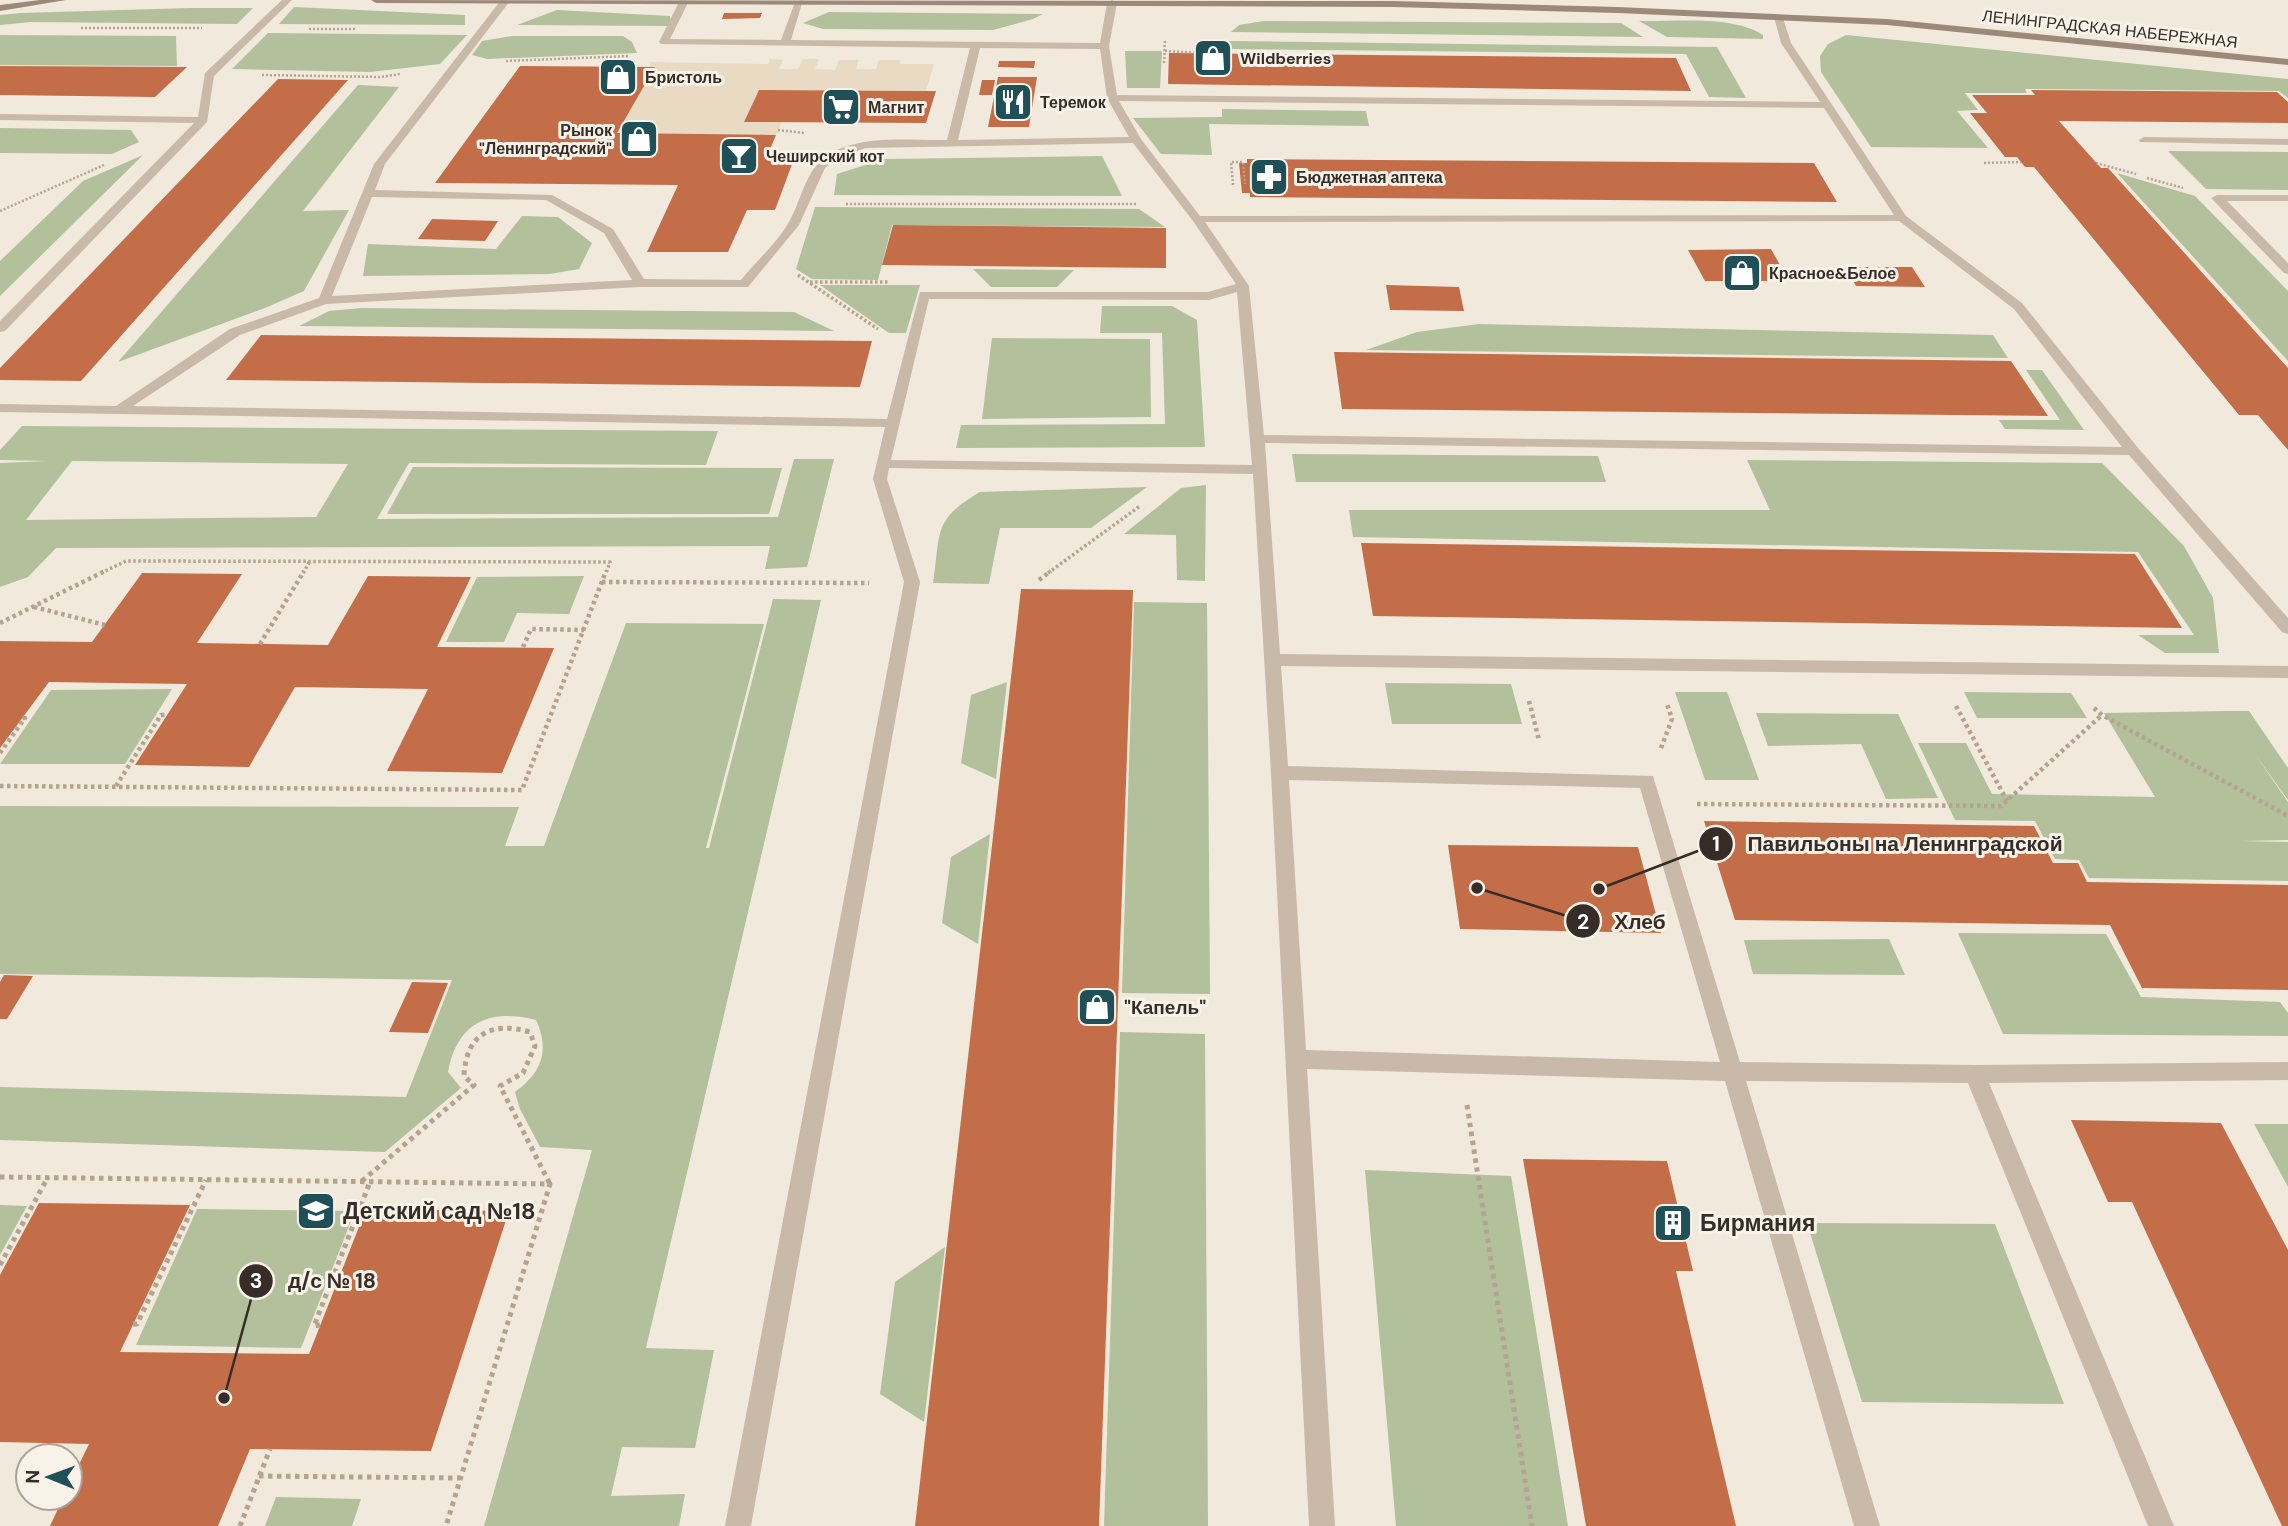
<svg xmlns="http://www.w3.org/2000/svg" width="2288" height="1526" font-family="'DM Sans',sans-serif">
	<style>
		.green { fill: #b2c09c; fill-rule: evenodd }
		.plaza { fill: #e9dbc3 }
		.building { fill: #c36e48 }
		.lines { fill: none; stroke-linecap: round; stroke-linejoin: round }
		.path-far3 { stroke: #b5a392; stroke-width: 2.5; stroke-dasharray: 2 2; stroke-linecap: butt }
		.path-far2 { stroke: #b5a392; stroke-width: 3.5; stroke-dasharray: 2.5 2.5; stroke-linecap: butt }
		.path-far1 { stroke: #b5a392; stroke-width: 4.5; stroke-dasharray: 3.5 3.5; stroke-linecap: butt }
		.path { stroke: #b5a392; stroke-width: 5; stroke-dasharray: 4.5 4.5; stroke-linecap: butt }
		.lane { fill: #c9b9a8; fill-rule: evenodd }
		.secondary { fill: #9d8979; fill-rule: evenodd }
		.labels { text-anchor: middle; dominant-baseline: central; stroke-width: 6; stroke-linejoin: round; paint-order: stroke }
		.far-street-label { font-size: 16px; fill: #362d28; stroke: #f9f2e8 }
		.far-poi-label { font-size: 16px; font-weight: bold; fill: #362d28; stroke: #f9f2e8; text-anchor: start }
		.poi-label { font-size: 19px; font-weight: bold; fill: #362d28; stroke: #f9f2e8; text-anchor: start }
		.near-poi-label { font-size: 23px; font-weight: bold; fill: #362d28; stroke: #f9f2e8; text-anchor: start }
		.leader { fill: none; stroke: #362d28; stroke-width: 2.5 }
		.callout-dot { fill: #362d28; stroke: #f9f2e8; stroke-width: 2.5 }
		.mark-label { font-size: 21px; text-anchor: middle; font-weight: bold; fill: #fff }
		.callout-label { font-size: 21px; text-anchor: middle; font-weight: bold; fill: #362d28; stroke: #f9f2e8; stroke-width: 6; stroke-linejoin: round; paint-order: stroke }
	</style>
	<rect width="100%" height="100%" fill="#f1e9dc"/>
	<!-- green -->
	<g class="green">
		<polygon points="294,7 465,15 465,25 279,24"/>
		<polygon points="190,8 253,8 237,24 31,22 0,25 0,15 21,13"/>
		<polygon points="557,10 670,16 671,23 668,26 517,25"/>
		<polygon points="829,12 1043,14 1033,19 993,30 823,29 803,23"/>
		<polygon points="1264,21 1621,23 1643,37 1231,32 1239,25"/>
		<path d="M1639 21C1675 22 1732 15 1763 35V39L1667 37Z"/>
		<polygon points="268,33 467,35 440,64 370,72 232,69"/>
		<polygon points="0,35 176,36 177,66 0,65"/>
		<polygon points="1846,35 2288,79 2288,98 2279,91 2025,89 2027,93 1965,93 1978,110 1957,111 1988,148 1871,147 1821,72 1820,56 1828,44"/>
		<polygon points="512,36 623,36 632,42 637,53 487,59 472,55 482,41"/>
		<polygon points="1229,41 1717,47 1746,98 1709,97 1686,54 1230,49"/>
		<polygon points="1125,51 1162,51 1160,88 1127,88"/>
		<polygon points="358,85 399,87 303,211 349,210 304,291 265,308 118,362"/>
		<polygon points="1222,109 1366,111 1369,126 1209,124 1212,155 1161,154 1133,118 1222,117"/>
		<polygon points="0,128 131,130 139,142 112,154 0,153"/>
		<polygon points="2168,151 2288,152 2288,190 2206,189"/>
		<polygon points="143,155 0,296 0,261 83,181"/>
		<polygon points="1102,156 1122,196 834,195 837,174 884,159"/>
		<polygon points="2117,173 2195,196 2288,291 2288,361"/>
		<polygon points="815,207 1139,209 1165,227 892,225 878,280 812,279 796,269"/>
		<polygon points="522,216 558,217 592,243 579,269 550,274 363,276 368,244 496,249"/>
		<polygon points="973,269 1074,270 1057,287 991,287"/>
		<polygon points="820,285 920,285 906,333 889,333"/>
		<polygon points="1102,306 1172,306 1197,320 1205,447 956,448 961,425 1165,424 1162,333 1100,333"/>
		<polygon points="361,308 794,312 834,331 299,326 329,311"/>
		<polygon points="1479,324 1993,335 2008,358 1366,350 1417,332"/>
		<polygon points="992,338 1150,339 1151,417 982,419"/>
		<polygon points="2026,370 2042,370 2084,430 2005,429 1999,420 2060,420"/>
		<path d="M22 426 718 431 706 465 409 463 377 519 778 517 794 459H834L807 567 765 569 770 546 56 548 28 577 0 587V463L47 461 0 460V450ZM72 461 347 464H348L316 517 26 520Z"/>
		<polygon points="1292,454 1598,456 1606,482 1296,482"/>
		<polygon points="1747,460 2102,463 2184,546 2213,598 2219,653 2165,653 2138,635 2194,635 2138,552 1353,537 1349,510 1770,510"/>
		<polygon points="413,467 782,468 769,514 387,514"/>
		<polygon points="1206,485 1205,581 1177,580 1176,535 1124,534 1181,488"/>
		<path d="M1147 487 1091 528H1000L989 584 933 583C941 532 932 520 980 492Z"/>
		<polygon points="584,576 569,614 517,613 504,642 446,642 477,577"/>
		<path d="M773 599 821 600 646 1348 714 1350 695 1448 622 1447 611 1496 685 1494 679 1526H484L592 1150 540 1147 520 1109 515 1092C542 1072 550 1051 536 1020 489 1008 457 1023 448 1072L461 1088 385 1152 0 1140V1087L406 1097 452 980 0 974V806L519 807 505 846H544L626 623 764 624 706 848H709Z"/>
		<polygon points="1134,602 1207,603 1210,994 1122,993"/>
		<polygon points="1007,682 996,779 961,763 971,695"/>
		<polygon points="1385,683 1511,684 1522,724 1392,724"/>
		<polygon points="172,689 125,764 0,764 51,690"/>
		<polygon points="1675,692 1727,692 1759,780 1705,780"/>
		<polygon points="1964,692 2071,693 2087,718 1977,718"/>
		<polygon points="2227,711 2249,711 2288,768 2288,800 2254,753 2288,802 2288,840 2241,841 2288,842 2288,881 2089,878 2079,860 2055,859 2035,821 1955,820 1918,743 1966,743 1992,794 2155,797 2104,713"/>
		<polygon points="1756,713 1898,714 1938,798 1886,799 1861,744 1768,746"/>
		<polygon points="990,834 978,944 942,923 951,857"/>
		<polygon points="1958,933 2106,934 2141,997 2280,1002 2288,1013 2288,1036 2003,1034"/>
		<polygon points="1889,939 1905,975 1753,974 1744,940"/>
		<polygon points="1120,1032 1205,1034 1208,1526 1104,1526"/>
		<polygon points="2254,1124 2288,1124 2288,1187"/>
		<polygon points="1365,1170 1511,1176 1568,1526 1396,1526"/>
		<polygon points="0,1205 27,1206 0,1255"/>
		<polygon points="197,1209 355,1211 301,1348 136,1345"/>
		<polygon points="1807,1223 1995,1224 2064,1404 1862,1402"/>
		<polygon points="945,1247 924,1422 880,1394 895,1282"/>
		<polygon points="276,1497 361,1499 352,1526 265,1526"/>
	</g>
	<!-- plaza -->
	<polygon class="plaza" points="770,59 783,60 779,69 798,69 803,59 819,59 815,69 835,70 839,60 859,60 856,69 876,69 879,60 900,60 900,64 934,64 926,91 759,90 745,121 782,122 776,135 617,133 655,67 649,67 651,62 768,64"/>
	<!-- building -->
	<g class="building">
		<polygon points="724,13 762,13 760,18 722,19"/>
		<polygon points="1169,53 1676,58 1691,91 1168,84"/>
		<polygon points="999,61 1035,61 1034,68 998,67"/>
		<polygon points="0,66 187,67 155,97 0,95"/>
		<polygon points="520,66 655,67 617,133 776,135 766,159 794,159 775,210 747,210 728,252 647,252 678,185 435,183"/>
		<polygon points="998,77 1037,77 1029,127 988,127"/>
		<polygon points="278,79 348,80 81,381 0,380 0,368"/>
		<polygon points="982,80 995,80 992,95 979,95"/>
		<polygon points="759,90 917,91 936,91 926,123 744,122"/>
		<polygon points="2031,90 2277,92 2288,102 2288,123 2059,121 2101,168 2108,168 2288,368 2288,450 2258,415 2239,415 2034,167 2025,167 2017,157 2005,157 1970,113 1987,113 1972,95 2035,95"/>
		<polygon points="1247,159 1814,163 1837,202 1250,197 1250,193 1242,193 1239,163 1247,163"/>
		<polygon points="432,219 498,221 485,241 418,239"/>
		<polygon points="893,225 1166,228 1166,268 882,265"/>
		<polygon points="1771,249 1789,281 1705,281 1688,250"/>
		<polygon points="1845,267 1912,267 1925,287 1856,286"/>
		<polygon points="1386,285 1459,287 1464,311 1390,310"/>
		<polygon points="261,335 872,341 860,387 226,380"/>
		<polygon points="1334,352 2011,361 2048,416 1342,409"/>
		<polygon points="1361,543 2135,554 2182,628 1373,616"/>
		<polygon points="142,573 242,574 197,643 328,645 368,576 471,577 437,647 554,648 502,773 387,771 428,689 295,687 249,767 135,765 187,684 49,682 0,748 0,641 92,642"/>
		<polygon points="1021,589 1133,590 1099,1526 915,1526"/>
		<polygon points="1704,821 2034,826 2053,863 2078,863 2087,882 2288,885 2288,990 2142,988 2110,925 1735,920"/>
		<polygon points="1448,845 1638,847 1661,933 1460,929"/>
		<polygon points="4,975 33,976 7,1019 0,1019 0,982"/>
		<polygon points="412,982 448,983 428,1033 389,1032"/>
		<polygon points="2071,1120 2221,1123 2288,1250 2288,1526 2282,1526 2132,1202 2108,1202"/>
		<polygon points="1523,1159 1667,1161 1693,1271 1676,1271 1736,1526 1586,1526"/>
		<polygon points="39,1203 190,1205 120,1352 309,1354 366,1209 509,1211 431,1451 250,1449 218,1526 50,1526 63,1498 70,1498 70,1483 89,1444 0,1442 0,1275"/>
	</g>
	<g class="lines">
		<!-- path-far3 -->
		<g class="path-far3">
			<polyline points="81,28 202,28"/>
			<polyline points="309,29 356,29"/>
			<polyline points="1165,51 1201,53"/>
			<polyline points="506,61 630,56"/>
			<polyline points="1164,63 1165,40"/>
			<polyline points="262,75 381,77 400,74"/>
			<polyline points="778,130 804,133"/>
			<polyline points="1984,163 2021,162"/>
			<polyline points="2096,163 2136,174"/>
			<polyline points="2147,178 2183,188"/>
			<polyline points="1233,185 1231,162 1243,162 1245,184"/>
			<polyline points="846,204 1138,204"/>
			<polyline points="0,211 104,165"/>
		</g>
		<!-- path-far2 -->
		<g class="path-far2">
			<polyline points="798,275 878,329"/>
			<polyline points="810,282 889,282"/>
			<polyline points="101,573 126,561 610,562 606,573"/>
			<polyline points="303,573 310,561"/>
			<polyline points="1048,573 1140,506"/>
		</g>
		<!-- path-far1 -->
		<g class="path-far1">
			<polyline points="1039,580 1051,571"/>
			<polyline points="602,582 869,583"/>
			<polyline points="34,607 105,625"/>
			<polyline points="0,623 105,571"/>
			<polyline points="260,644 304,571"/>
			<polyline points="523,647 531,629 584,630"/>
			<polyline points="1529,701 1539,740"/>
			<polyline points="1956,706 2007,801"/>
			<polyline points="2094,708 2102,715 2288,816"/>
			<polyline points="1661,748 1672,719 1667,704"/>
			<polyline points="0,753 25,718 22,718"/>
			<polyline points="0,786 522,790 606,571"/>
			<polyline points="116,786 161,715 167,715"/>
			<polyline points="1697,804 2001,806 2102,715"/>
		</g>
		<!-- path -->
		<g class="path">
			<polyline points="1467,1105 1532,1526"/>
			<polyline points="0,1177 550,1184 446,1526"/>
			<path d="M362 1181 474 1085 464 1076C466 1034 491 1021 530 1032L535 1046 523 1073 500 1086 550 1184"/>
			<polyline points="0,1265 48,1177"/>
			<polyline points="133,1324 137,1324 206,1180"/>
			<polyline points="320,1325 314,1326 370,1182"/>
			<polyline points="259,1476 460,1478"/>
			<polyline points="240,1526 270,1449"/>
		</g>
		<!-- lane -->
		<g class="lane">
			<polygon points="282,0 292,0 214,76 207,122 5,331 0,332 0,321 194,123 0,120 0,114 198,117 205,73"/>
			<path d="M501 0 510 1 385 164 375 190 552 195 613 229 644 279 741 280C755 262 774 246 786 227 797 210 801 190 811 173 837 130 906 141 947 140L970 48 661 44 659 42 680 0 689 1 670 39 781 40 795 2 803 0 791 40 1100 43 1107 3 1112 0 1117 3 1109 46 1117 95 1820 102 1781 43 1774 17 1782 15 1791 43 1906 216 2022 303 2138 448 2288 618V634L2282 632 2129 455 1265 443 1280 654 2288 666V678L1281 666 1288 766 1653 776 1740 1062 1975 1065 2288 1062V1080L1989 1083 2174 1526H2148L1968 1083 1746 1081 1880 1526H1854L1725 1081 1307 1069 1335 1526H1309L1271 773 1253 474 889 468 887 479 920 582 751 1526H725L904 582 873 479 885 427 0 412V404L116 406 230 329 319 298 374 164ZM980 48 1100 49 1107 98 1129 137 958 140ZM1119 101 1824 108 1894 215 1200 216 1141 139ZM1133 143 1193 221 1236 284 1208 292H920L887 419 133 406 240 335 326 304 640 287H748L799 225 825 168 834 161 865 148ZM372 197 546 200 604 233 632 280 332 296ZM1899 221 2014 309 2122 447 1264 435 1249 286 1205 222ZM1237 292 1252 465 891 460 929 299 1209 300ZM1289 780 1640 788 1720 1062 1306 1050Z"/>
			<polygon points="2144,137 2288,139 2288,145 2140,142 2139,140"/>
			<polygon points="2217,195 2288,195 2288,201 2227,201 2288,263 2288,274 2284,273 2213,200 2211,198"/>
		</g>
		<!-- secondary -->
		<g class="secondary">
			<polygon points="40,0 66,0 0,11 0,5"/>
			<polygon points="371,0 1393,1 1618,7 1887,19 2288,59 2288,65 1887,25 1618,13 1393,7 376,3"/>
		</g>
	</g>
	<!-- icons -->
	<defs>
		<g id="shop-square" transform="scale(2.0125)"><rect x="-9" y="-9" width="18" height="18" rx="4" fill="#1f4f57" stroke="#f9f2e8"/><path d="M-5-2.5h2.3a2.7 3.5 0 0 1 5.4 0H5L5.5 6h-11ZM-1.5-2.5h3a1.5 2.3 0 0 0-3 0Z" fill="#fff"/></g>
		<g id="restaurant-square" transform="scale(2.0125)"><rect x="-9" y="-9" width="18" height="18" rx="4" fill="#1f4f57" stroke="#f9f2e8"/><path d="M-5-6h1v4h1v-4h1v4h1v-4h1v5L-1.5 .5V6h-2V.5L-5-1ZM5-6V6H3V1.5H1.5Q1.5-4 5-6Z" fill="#fff"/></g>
		<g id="supermarket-square" transform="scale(2.0125)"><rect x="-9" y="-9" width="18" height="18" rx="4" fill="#1f4f57" stroke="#f9f2e8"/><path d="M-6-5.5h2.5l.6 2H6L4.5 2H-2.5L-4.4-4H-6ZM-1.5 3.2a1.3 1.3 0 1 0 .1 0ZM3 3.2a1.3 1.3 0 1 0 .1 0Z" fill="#fff"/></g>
		<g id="bar-square" transform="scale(2.0125)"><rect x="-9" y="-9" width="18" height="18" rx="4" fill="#1f4f57" stroke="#f9f2e8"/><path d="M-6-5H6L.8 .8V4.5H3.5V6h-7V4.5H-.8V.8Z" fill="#fff"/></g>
		<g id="pharmacy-square" transform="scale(2.0125)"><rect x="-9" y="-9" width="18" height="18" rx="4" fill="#1f4f57" stroke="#f9f2e8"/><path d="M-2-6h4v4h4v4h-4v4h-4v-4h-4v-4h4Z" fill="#fff"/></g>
		<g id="school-square" transform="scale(2.0125)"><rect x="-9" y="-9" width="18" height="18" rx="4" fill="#1f4f57" stroke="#f9f2e8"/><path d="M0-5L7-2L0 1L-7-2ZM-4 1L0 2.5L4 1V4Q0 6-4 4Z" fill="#fff"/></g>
		<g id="building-square" transform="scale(2.0125)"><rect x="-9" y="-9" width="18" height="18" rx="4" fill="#1f4f57" stroke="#f9f2e8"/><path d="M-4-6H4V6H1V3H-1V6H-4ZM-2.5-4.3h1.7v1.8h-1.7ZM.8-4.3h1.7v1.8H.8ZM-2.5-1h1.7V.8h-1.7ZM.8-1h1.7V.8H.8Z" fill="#fff"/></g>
	</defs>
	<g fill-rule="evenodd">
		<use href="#shop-square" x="1213" y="58"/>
		<use href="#shop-square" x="618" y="77"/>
		<use href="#restaurant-square" x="1013" y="102"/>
		<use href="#supermarket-square" x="841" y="107"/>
		<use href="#shop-square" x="639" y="139"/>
		<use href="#bar-square" x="739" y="156"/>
		<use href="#pharmacy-square" x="1269" y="177"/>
		<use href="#shop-square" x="1742" y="273"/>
		<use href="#shop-square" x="1097" y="1007"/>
		<use href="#school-square" x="316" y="1211"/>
		<use href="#building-square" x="1673" y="1223"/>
	</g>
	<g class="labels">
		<!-- far-street labels -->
		<g class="far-street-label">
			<text transform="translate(2110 29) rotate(6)">ЛЕНИНГРАДСКАЯ НАБЕРЕЖНАЯ</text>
		</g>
		<!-- far-poi labels -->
		<g class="far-poi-label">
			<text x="1240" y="58">Wildberries</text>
			<text x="645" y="77">Бристоль</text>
			<text x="1040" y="102">Теремок</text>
			<text x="868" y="107">Магнит</text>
			<text x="612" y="130" text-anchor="end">Рынок<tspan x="612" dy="18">"Ленинградский"</tspan></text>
			<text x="766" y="156">Чеширский кот</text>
			<text x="1296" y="177">Бюджетная аптека</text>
			<text x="1769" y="273">Красное&amp;Белое</text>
		</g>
		<!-- poi labels -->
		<g class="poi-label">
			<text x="1124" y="1007">"Капель"</text>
		</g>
		<!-- near-poi labels -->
		<g class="near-poi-label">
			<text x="343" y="1211">Детский сад №18</text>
			<text x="1700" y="1223">Бирмания</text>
		</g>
	</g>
	<!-- callouts -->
	<path class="leader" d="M1599 889L1716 844M1477 888L1583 921M224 1398L256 1281"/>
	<g class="callout-dot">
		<circle cx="1599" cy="889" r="7"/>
		<circle cx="1477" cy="888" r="7"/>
		<circle cx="224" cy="1398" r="7"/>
		<circle cx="1716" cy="844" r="18"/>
		<circle cx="1583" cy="921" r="18"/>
		<circle cx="256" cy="1281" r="18"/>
	</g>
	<g class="mark-label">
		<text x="1716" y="851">1</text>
		<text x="1583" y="929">2</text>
		<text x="256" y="1288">3</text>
	</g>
	<g class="callout-label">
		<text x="1905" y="851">Павильоны на Ленинградской</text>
		<text x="1640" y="929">Хлеб</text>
		<text x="332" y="1288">д/с № 18</text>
	</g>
	<!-- north arrow -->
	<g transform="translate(49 1477) rotate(271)"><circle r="33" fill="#f9f2e8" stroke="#aba39b" stroke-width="2"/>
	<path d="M0-5L12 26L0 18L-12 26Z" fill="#1f4f57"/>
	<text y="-10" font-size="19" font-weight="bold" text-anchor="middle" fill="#362d28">N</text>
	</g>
</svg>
